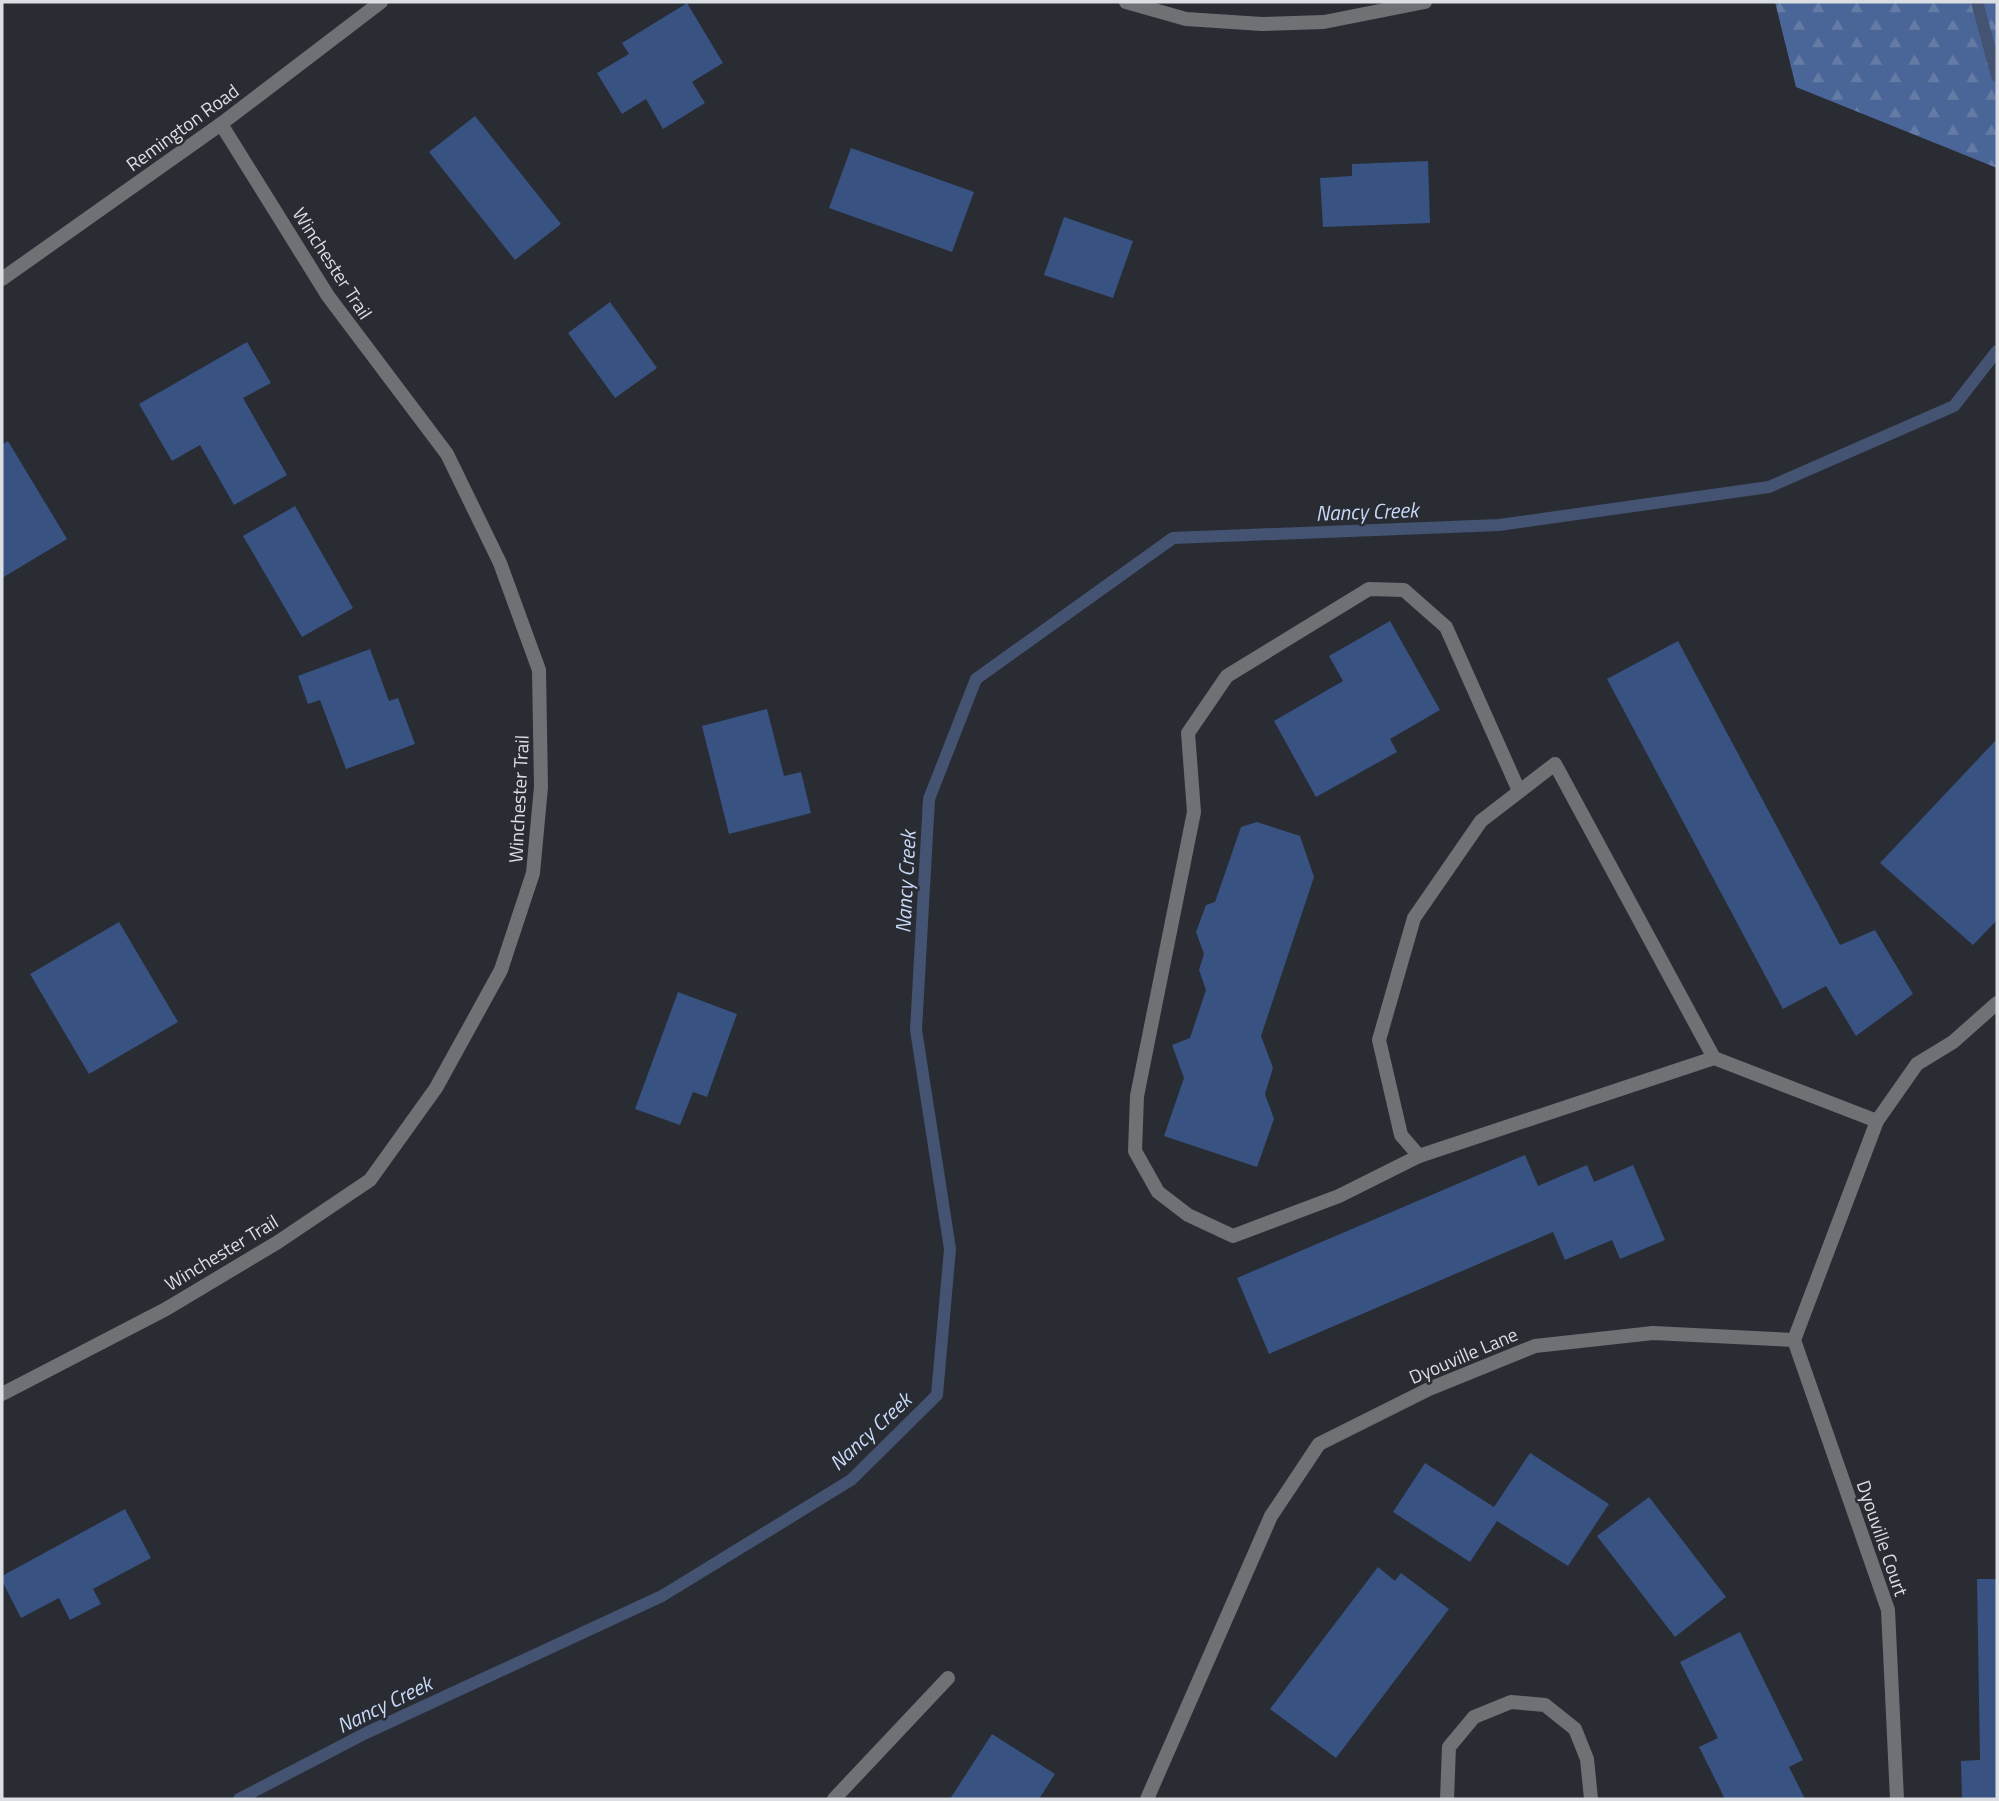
<svg xmlns="http://www.w3.org/2000/svg" width="1999" height="1801" font-family="'Titillium Web',sans-serif">
	<style>
		.forest { fill: url(#forest-firs) }
		.lines { fill: none; stroke-linecap: round; stroke-linejoin: round }
		.stream { stroke: #445372; stroke-width: 12 }
		.building { fill: #385282 }
		.lane { stroke: #6f7175; stroke-width: 14 }
		.street { stroke: #6f7175; stroke-width: 14 }
		.labels { text-anchor: middle; dominant-baseline: central; stroke-width: 5; stroke-linejoin: round; paint-order: stroke }
		.street-label { font-size: 19px; fill: #dbdee2; stroke: #292c33 }
		.water-label { font-size: 21px; font-style: italic; fill: #c8d9f8; stroke: #292c33 }
	</style>
	<defs>
		<pattern id="forest-firs" width="22" height="20" patternUnits="userSpaceOnUse" patternTransform="scale(1.75)"><rect width="22" height="20" fill="#4a6597"/><path d="M5 1l3.5 6h-7zM16 11l3.5 6h-7z" fill="#647ba5"/></pattern>
	</defs>
	<rect width="100%" height="100%" fill="#292c33"/>
	<!-- forest -->
	<polygon class="forest" points="1775,2 1997,2 1997,168 1796,87"/>
	<g class="lines">
		<!-- stream -->
		<g class="stream">
			<polyline points="1977,2 1997,76"/>
			<polyline points="239,1799 366,1733 662,1596 851,1480 937,1395 950,1249 916,1030 929,799 976,679 1173,538 1499,525 1769,487 1954,406 1997,351"/>
		</g>
	</g>
	<!-- building -->
	<g class="building">
		<polygon points="687,3 723,63 692,82 705,103 663,129 646,99 622,114 597,73 629,54 622,43"/>
		<polygon points="475,116 561,224 515,260 429,152"/>
		<polygon points="851,148 974,192 952,252 829,208"/>
		<polygon points="1428,161 1430,223 1323,227 1320,178 1352,176 1352,164"/>
		<polygon points="1064,217 1133,241 1113,298 1044,275"/>
		<polygon points="610,302 657,368 615,398 568,333"/>
		<polygon points="247,342 271,383 243,398 287,475 234,505 200,445 172,461 139,404"/>
		<polygon points="8,441 67,539 2,578 2,445"/>
		<polygon points="295,506 353,608 302,637 243,536"/>
		<polygon points="1390,621 1440,710 1390,739 1397,752 1316,797 1274,721 1343,681 1329,656"/>
		<polygon points="1678,641 1840,945 1875,930 1913,994 1856,1036 1826,986 1783,1009 1607,679"/>
		<polygon points="370,649 389,701 398,698 415,744 346,769 320,700 308,704 298,676"/>
		<polygon points="767,709 784,776 801,772 811,813 729,834 702,726"/>
		<polygon points="1997,739 1997,920 1973,945 1880,863"/>
		<polygon points="1257,822 1300,836 1314,877 1261,1036 1273,1068 1265,1094 1274,1119 1257,1167 1164,1136 1184,1078 1172,1045 1190,1038 1206,990 1199,970 1204,954 1196,932 1206,905 1215,902 1241,827"/>
		<polygon points="119,922 178,1022 89,1074 30,974"/>
		<polygon points="678,992 737,1014 707,1097 693,1092 680,1125 635,1109"/>
		<polygon points="1525,1155 1538,1186 1587,1165 1594,1182 1633,1165 1665,1240 1620,1259 1612,1240 1565,1260 1553,1232 1269,1354 1237,1278"/>
		<polygon points="1530,1453 1609,1504 1568,1566 1497,1521 1470,1562 1393,1512 1425,1463 1494,1507"/>
		<polygon points="1649,1497 1726,1597 1675,1637 1597,1536"/>
		<polygon points="125,1509 151,1558 93,1589 101,1604 70,1620 59,1598 21,1618 2,1581 2,1576"/>
		<polygon points="1378,1567 1395,1581 1401,1573 1449,1609 1336,1758 1270,1709"/>
		<polygon points="1977,1579 1997,1579 1997,1799 1962,1799 1961,1761 1980,1760"/>
		<polygon points="1740,1632 1803,1760 1789,1767 1805,1799 1725,1799 1699,1747 1718,1738 1680,1662"/>
		<polygon points="992,1734 1055,1774 1039,1799 950,1799"/>
	</g>
	<g class="lines">
		<!-- lane -->
		<g class="lane">
			<polyline points="1419,1156 1339,1196 1233,1236 1188,1215 1158,1192 1135,1151 1137,1096 1194,812 1188,733 1227,676 1369,589 1404,590 1446,627 1519,791"/>
			<polyline points="834,1799 948,1678"/>
		</g>
		<!-- street -->
		<g class="street">
			<polyline points="1126,2 1186,19 1262,24 1324,22 1425,2"/>
			<polyline points="2,279 221,124 381,2"/>
			<polyline points="1714,1058 1419,1156 1401,1135 1379,1040 1414,918 1481,821 1555,764 1714,1058 1877,1121"/>
			<polyline points="1794,1340 1888,1610 1897,1799"/>
			<polyline points="1794,1340 1877,1121 1917,1064 1953,1042 1997,1003"/>
			<polyline points="2,1394 166,1309 278,1242 370,1180 436,1088 501,970 533,873 541,787 539,670 500,563 447,454 328,296 221,124"/>
			<polyline points="1147,1799 1271,1516 1319,1444 1429,1389 1535,1346 1653,1333 1794,1340"/>
			<polyline points="1447,1799 1449,1747 1474,1717 1511,1702 1545,1705 1575,1729 1587,1759 1591,1799"/>
		</g>
	</g>
	<g class="labels">
		<!-- street labels -->
		<g class="street-label">
			<text transform="translate(182 127) rotate(-36)">Remington Road</text>
			<text transform="translate(333 263) rotate(57)">Winchester Trail</text>
			<text transform="translate(518 799) rotate(-87)">Winchester Trail</text>
			<text transform="translate(221 1252) rotate(-31)">Winchester Trail</text>
			<text transform="translate(1463 1355) rotate(-23)">Dyouville Lane</text>
			<text transform="translate(1883 1538) rotate(71)">Dyouville Court</text>
		</g>
		<!-- water labels -->
		<g class="water-label">
			<text transform="translate(1367 511) rotate(-2)">Nancy Creek</text>
			<text transform="translate(905 882) rotate(-87)">Nancy Creek</text>
			<text transform="translate(870 1431) rotate(-43)">Nancy Creek</text>
			<text transform="translate(384 1704) rotate(-26)">Nancy Creek</text>
		</g>
	</g>
	<!-- border -->
	<rect width="1999" height="1801" fill="none" stroke="#dbdee2" stroke-width="7"/>
</svg>
